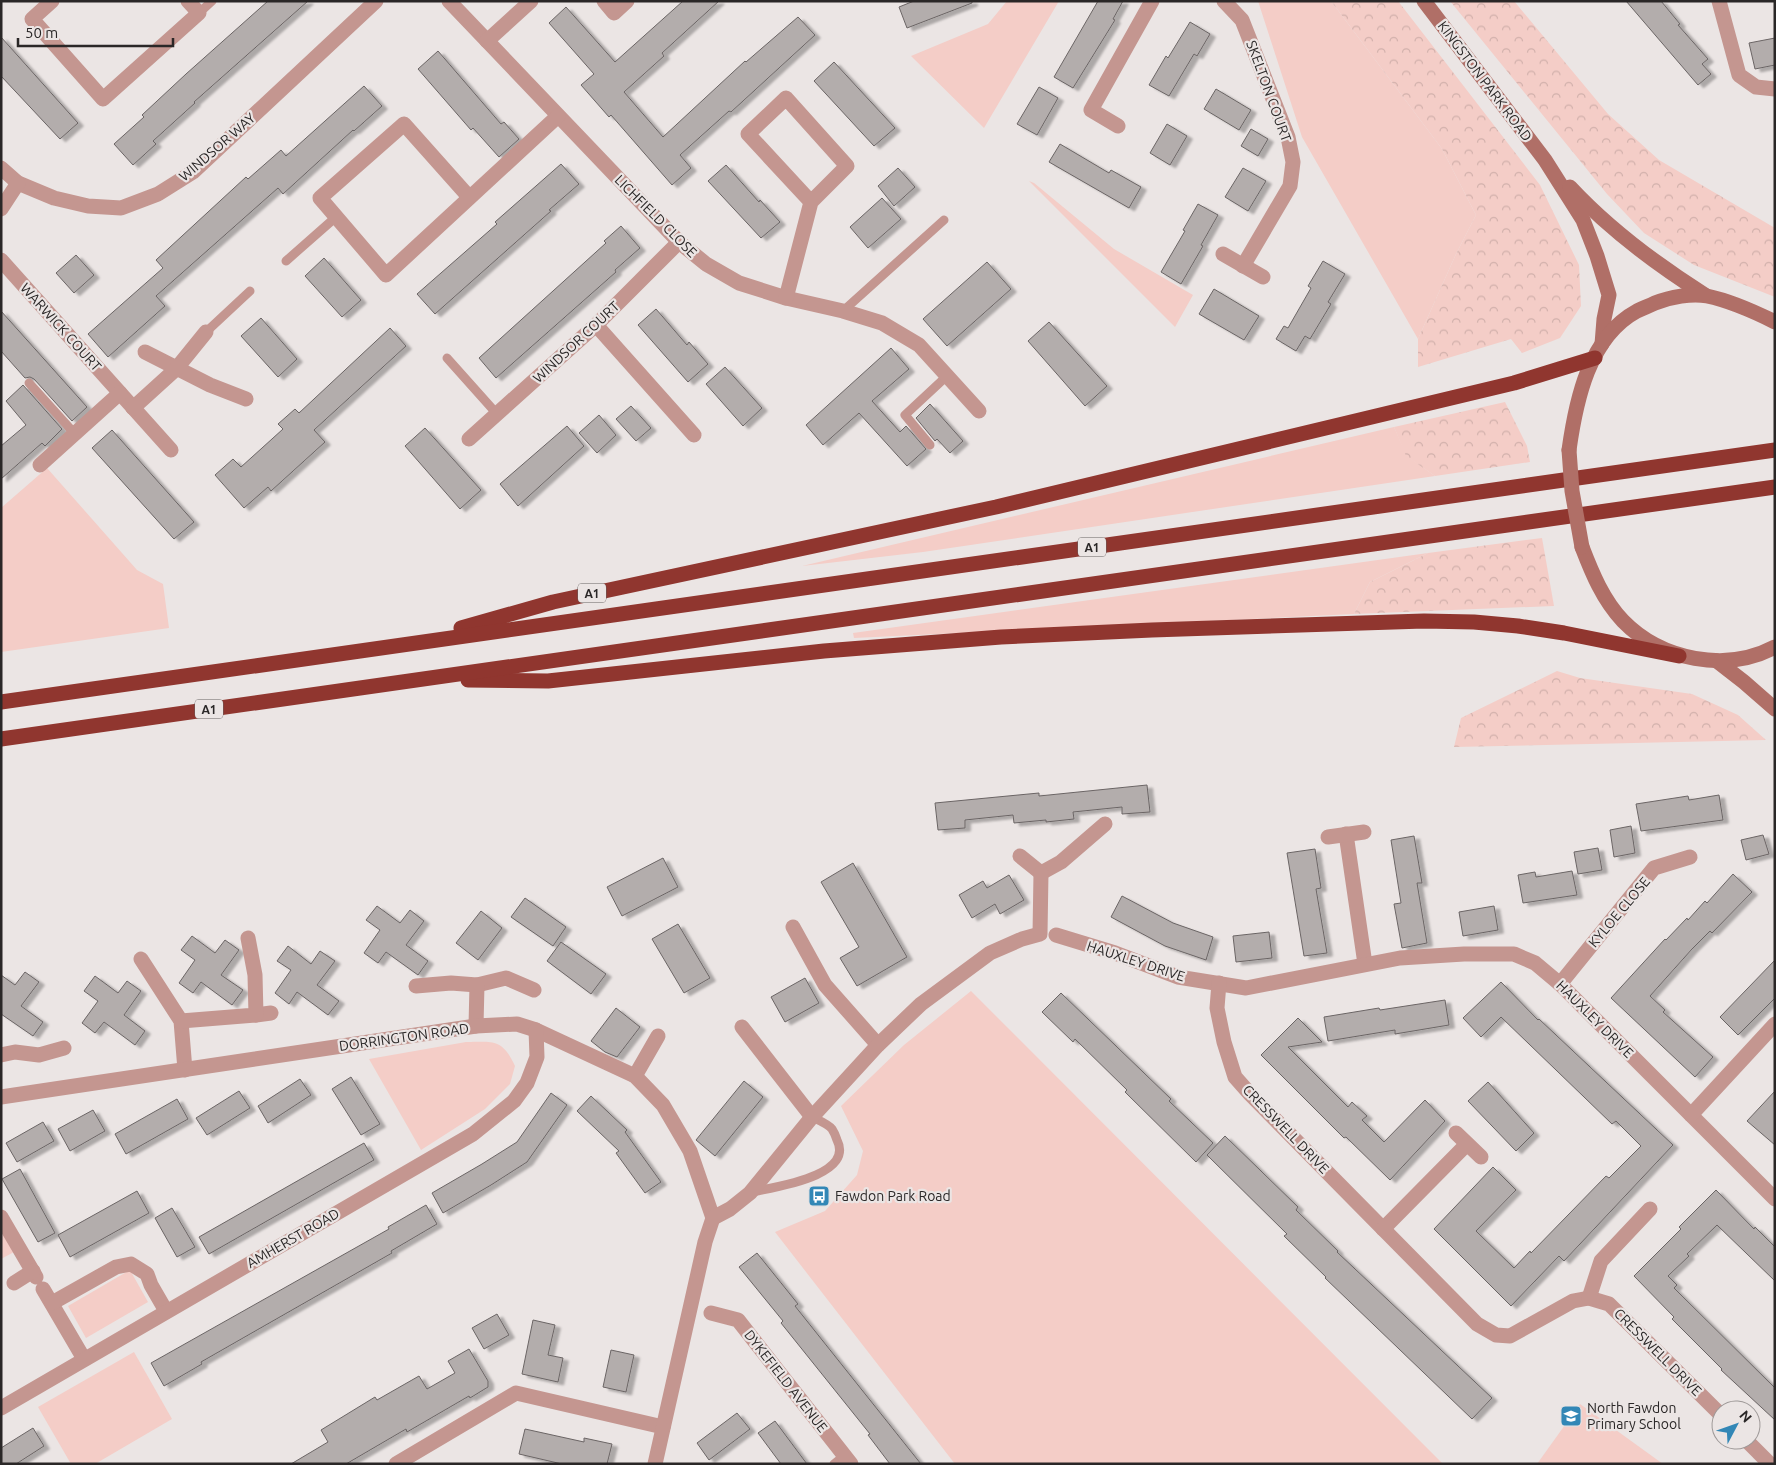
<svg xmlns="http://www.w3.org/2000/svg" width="1776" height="1465" font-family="Ubuntu,sans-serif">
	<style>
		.green { fill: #f4cdc7 }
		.forest { fill: url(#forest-crowns) }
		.building { fill: #b3adac; stroke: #6b6565; filter: url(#shadow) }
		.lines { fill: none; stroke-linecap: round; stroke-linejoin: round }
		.lane { stroke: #c49690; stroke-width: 9 }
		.street { stroke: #c49690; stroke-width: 15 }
		.secondary { stroke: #b06f67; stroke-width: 15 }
		.highway { stroke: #90362f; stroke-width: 15 }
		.secondary-bridge { stroke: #b06f67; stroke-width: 15 }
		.labels { text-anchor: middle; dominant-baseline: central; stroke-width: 4.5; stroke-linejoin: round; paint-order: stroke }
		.shield { fill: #ebe5e4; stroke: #646060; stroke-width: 1 }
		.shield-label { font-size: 12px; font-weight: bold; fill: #2a2727 }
		.street-label { font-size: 14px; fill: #2a2727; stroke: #ebe5e4 }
		.poi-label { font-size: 14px; fill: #2a2727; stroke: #ebe5e4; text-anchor: start }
	</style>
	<defs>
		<pattern id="forest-crowns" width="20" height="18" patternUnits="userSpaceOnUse" patternTransform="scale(1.25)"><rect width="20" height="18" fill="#f4cdc7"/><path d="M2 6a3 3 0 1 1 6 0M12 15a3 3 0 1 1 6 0" fill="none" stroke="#d1b0ab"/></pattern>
		<filter id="shadow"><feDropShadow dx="5.5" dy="3" stdDeviation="1" flood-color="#0004"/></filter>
	</defs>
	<rect width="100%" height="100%" fill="#ebe5e4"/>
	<!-- green -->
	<g class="green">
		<polygon points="1007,1 1059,1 984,128 911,56 988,24"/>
		<polygon points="1258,1 1331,1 1442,149 1476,215 1456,254 1418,339 1302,137"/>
		<polygon points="1029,181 1034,183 1114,249 1193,295 1175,327"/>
		<polygon points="1394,427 1407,456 1435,476 923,552 802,566"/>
		<polygon points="47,468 137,570 163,584 169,628 1,652 1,508"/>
		<polygon points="1428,553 1370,582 1354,614 854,638 853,633"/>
		<polygon points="971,991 1443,1464 955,1464 775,1232 825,1211 857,1175 863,1151 841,1106 904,1045"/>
		<path d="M466 1042C493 1042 502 1038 515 1066L510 1084 485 1109 421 1150 369 1059Z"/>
		<polygon points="1,1230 14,1252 1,1259"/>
		<polygon points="130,1270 148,1302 86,1338 68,1306"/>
		<polygon points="134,1352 172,1419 95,1464 71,1464 38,1407"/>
		<polygon points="1580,1404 1663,1464 1537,1464"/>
	</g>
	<!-- forest -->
	<g class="forest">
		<polygon points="1331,1 1398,1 1540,185 1579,265 1581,306 1560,338 1522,353 1511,339 1418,367 1418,339 1456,254 1476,215 1442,149"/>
		<polygon points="1450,1 1514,1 1608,114 1659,160 1775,228 1775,297 1694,265 1644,233 1607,194"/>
		<polygon points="1505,402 1527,446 1530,462 1435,476 1406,456 1394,427"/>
		<polygon points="1542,538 1554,606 1354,614 1370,582 1428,553"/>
		<polygon points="1557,671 1580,678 1692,694 1738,715 1766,740 1454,747 1461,718"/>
	</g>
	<!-- building -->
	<g class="building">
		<polygon points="268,1 308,1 194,102 195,103 153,141 156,144 133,165 114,144 144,117 142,115 186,74"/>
		<polygon points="683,1 719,1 662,53 664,56 624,92 663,137 745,61 746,62 798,17 815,35 731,112 729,111 680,155 691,168 672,185 611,115 609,117 581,85 594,74 549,23 566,7 615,62"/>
		<polygon points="914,1 972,1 972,3 907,28 899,7"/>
		<polygon points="1098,1 1123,1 1113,19 1115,20 1073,88 1054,77"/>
		<polygon points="1626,1 1661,1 1680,24 1678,25 1708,59 1702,64 1711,74 1698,85"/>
		<polygon points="1190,22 1210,34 1197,56 1194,54 1169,96 1149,85 1166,56 1168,58"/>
		<polygon points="1,37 78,123 60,139 1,76"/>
		<polygon points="1775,38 1775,65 1755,69 1749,43"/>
		<polygon points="438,51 501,124 504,122 519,139 499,157 473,128 471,130 418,69"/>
		<polygon points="834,62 895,128 874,146 814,81"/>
		<polygon points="364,86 382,106 354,131 353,130 283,194 278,188 156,296 165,306 108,357 88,334 163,268 156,260 246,177 248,179 281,150 286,156"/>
		<polygon points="1039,87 1058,98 1037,135 1017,124"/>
		<polygon points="1216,89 1251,110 1239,130 1204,109"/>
		<polygon points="1167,124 1187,136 1170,165 1150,153"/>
		<polygon points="1251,129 1268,139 1258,156 1241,146"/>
		<polygon points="1060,144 1109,173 1111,170 1141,187 1129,208 1049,162"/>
		<polygon points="561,164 579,184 549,210 551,211 435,314 417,294 497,224 495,222"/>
		<polygon points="726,165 759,202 760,200 780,222 761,238 708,181"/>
		<polygon points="898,168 915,187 894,206 878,186"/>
		<polygon points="1243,168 1266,181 1248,211 1225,197"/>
		<polygon points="882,198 901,219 868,248 850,227"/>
		<polygon points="1198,204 1218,215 1201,245 1203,246 1181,284 1161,272 1185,231 1183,230"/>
		<polygon points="621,226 640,248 615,270 616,272 496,378 479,358 606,243 604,241"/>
		<polygon points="76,255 94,275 74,293 56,273"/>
		<polygon points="324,258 361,300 342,317 305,276"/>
		<polygon points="1323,261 1345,274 1328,302 1331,304 1310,339 1305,336 1296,351 1276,339 1284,326 1288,328 1311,288 1308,286"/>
		<polygon points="987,262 1011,289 947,346 923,319"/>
		<polygon points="1214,289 1259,316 1244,340 1199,314"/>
		<polygon points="656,309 687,345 689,342 708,364 688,382 638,325"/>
		<polygon points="1,311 87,407 72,421 34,379 30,377 25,378 1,351"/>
		<polygon points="261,318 297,359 278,377 241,336"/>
		<polygon points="1049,322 1107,386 1085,406 1028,341"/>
		<polygon points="390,328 406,346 314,430 325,442 271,491 268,487 244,508 215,475 233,459 241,467 283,429 278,424 295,409 299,413"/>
		<polygon points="891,348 909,369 872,401 900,432 906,426 926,449 907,466 859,413 823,445 806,425"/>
		<polygon points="725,367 762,408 743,426 706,384"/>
		<polygon points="23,385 62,429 45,446 42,443 1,479 1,446 26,425 6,401"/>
		<polygon points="930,404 963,441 950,453 937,439 935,441 916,418"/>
		<polygon points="631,406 651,428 636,441 616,419"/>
		<polygon points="599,415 616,435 597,453 579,433"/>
		<polygon points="567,426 584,446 518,506 500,484"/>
		<polygon points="425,428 481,490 460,509 405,446"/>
		<polygon points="112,430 194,522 174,539 92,448"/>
		<polygon points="1147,785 1150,812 1122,814 1122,807 1073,812 1074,819 1046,822 1046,820 1014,823 1013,815 965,820 965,828 938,830 935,803 1039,793 1039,796"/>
		<polygon points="1719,795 1723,820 1641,831 1636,804 1688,796 1689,800"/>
		<polygon points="1631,826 1635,853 1614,857 1610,830"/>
		<polygon points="1763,835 1769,854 1746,860 1741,840"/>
		<polygon points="1414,836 1422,883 1417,883 1427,943 1402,948 1394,904 1401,903 1391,840"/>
		<polygon points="1598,848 1602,870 1578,874 1574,852"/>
		<polygon points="1315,849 1321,888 1316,889 1327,953 1304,956 1287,853"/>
		<polygon points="663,858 678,887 622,916 607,887"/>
		<polygon points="853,863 907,957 857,986 840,958 859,947 821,882"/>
		<polygon points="1572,871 1577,895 1523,903 1518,875 1535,872 1536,877"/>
		<polygon points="1733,874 1752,892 1712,933 1710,931 1692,949 1650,996 1665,1010 1663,1012 1713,1057 1695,1077 1611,998 1665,939 1666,940 1687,918 1688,920 1705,901 1707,903"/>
		<polygon points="1009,875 1024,900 1000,914 995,904 972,918 959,895 983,881 987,888"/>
		<polygon points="1122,896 1173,923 1213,937 1206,960 1165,946 1111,917"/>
		<polygon points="525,898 566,927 553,946 511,917"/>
		<polygon points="377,906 400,923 410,910 424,921 406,945 428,961 418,975 386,952 378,963 364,953 380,930 366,920"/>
		<polygon points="1494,906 1498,930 1463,936 1459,912"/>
		<polygon points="481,911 502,928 478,960 456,943"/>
		<polygon points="678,924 710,978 684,993 652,939"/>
		<polygon points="1269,932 1272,958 1236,962 1233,936"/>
		<polygon points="192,936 215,953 225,940 239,950 221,975 243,990 232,1005 201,982 193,993 179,983 195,960 181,950"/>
		<polygon points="561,942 606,974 591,994 547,961"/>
		<polygon points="288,946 311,964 320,951 335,961 317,985 339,1001 328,1015 297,992 289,1004 275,993 291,970 277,961"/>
		<polygon points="1775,960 1775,998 1738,1035 1720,1017"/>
		<polygon points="25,972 39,982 21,1006 43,1022 33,1036 1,1014 1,975 15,985"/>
		<polygon points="95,976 118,993 127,981 141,991 124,1015 145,1031 135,1045 104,1022 95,1033 82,1023 98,1001 84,991"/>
		<polygon points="805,978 819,1003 785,1022 771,997"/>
		<polygon points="1501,982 1538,1020 1539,1019 1673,1145 1564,1261 1559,1256 1511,1306 1434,1229 1493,1167 1516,1190 1476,1231 1514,1268 1530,1251 1531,1253 1606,1176 1609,1178 1641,1146 1616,1121 1612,1124 1501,1017 1481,1037 1463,1018"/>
		<polygon points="1061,993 1171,1099 1169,1101 1213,1143 1196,1162 1125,1092 1127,1090 1075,1039 1073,1042 1042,1012"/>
		<polygon points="1445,1000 1449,1025 1395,1034 1395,1030 1328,1041 1324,1017 1379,1008 1380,1010"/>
		<polygon points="616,1008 640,1027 617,1057 605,1052 591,1041"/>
		<polygon points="1298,1018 1322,1042 1288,1047 1348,1107 1352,1102 1367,1116 1362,1120 1384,1142 1425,1100 1445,1121 1390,1180 1346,1137 1344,1138 1261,1055"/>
		<polygon points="351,1077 380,1124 361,1135 332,1089"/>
		<polygon points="300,1079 311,1095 268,1123 258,1106"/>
		<polygon points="744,1081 763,1097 715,1156 696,1140"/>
		<polygon points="1488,1082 1534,1133 1516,1151 1468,1101"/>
		<polygon points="239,1091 250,1108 207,1135 196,1118"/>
		<polygon points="1775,1091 1775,1145 1747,1121"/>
		<polygon points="551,1093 567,1105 527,1162 491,1185 443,1213 432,1193 482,1164 517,1142"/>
		<polygon points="591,1096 627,1130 625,1132 661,1182 645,1193 616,1153 619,1151 577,1111"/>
		<polygon points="177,1099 188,1119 126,1154 115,1134"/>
		<polygon points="93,1110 105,1131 70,1151 58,1129"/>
		<polygon points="43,1122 54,1141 17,1162 6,1143"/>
		<polygon points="1225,1136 1298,1207 1296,1210 1338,1251 1337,1252 1492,1398 1472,1419 1325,1278 1326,1277 1284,1236 1287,1234 1207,1155"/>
		<polygon points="364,1143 374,1160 209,1254 199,1237"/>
		<polygon points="20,1169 55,1233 38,1242 2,1179"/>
		<polygon points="1716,1190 1754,1229 1755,1227 1775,1247 1775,1281 1717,1225 1687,1254 1689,1256 1668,1276 1677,1285 1674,1288 1775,1388 1775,1420 1721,1370 1722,1369 1672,1319 1674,1317 1634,1276 1681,1229 1679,1227"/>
		<polygon points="137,1191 149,1213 70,1257 58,1235"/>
		<polygon points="426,1205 437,1224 391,1251 392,1253 250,1334 201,1362 202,1364 164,1386 151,1363 389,1229 388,1227"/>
		<polygon points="172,1208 195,1247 177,1257 155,1218"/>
		<polygon points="757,1253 798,1304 795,1306 921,1464 890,1464 868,1435 870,1434 781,1323 783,1321 739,1267"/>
		<polygon points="497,1314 509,1335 484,1349 472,1328"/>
		<polygon points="533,1320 555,1325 548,1355 563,1358 558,1382 522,1374"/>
		<polygon points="469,1349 488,1381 488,1387 470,1398 469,1396 407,1432 406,1429 346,1464 291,1464 328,1442 321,1430 375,1397 377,1400 419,1376 427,1389 455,1373 448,1361"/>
		<polygon points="611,1350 634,1355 626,1392 603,1387"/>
		<polygon points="737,1413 750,1429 709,1460 697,1443"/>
		<polygon points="775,1421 807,1464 781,1464 758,1433"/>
		<polygon points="33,1428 44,1446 16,1464 1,1464 1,1448"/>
		<polygon points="525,1429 584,1442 584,1438 612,1444 607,1464 562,1464 519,1454"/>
	</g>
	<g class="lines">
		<!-- lane -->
		<g class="lane">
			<polyline points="199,13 212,1"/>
			<polyline points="286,261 336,217"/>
			<polyline points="843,311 944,220"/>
			<polyline points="206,332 250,291"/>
			<polyline points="447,358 497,414"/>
			<polyline points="29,383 75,434"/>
			<polyline points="930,445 905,415 948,375"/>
			<path d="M752 1192C774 1187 855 1176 837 1140 836 1137 834 1132 832 1129 828 1124 818 1120 812 1117"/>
			<polyline points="834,1464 844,1456"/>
		</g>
		<!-- street -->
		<g class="street">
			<polyline points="52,1 32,19 103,99 199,13 188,1"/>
			<polyline points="449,1 679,242 706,264 739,283 786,298 843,311 882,323 919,345 979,411"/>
			<polyline points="604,1 614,13 627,1"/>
			<polyline points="1224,1 1242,20 1288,137 1293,162 1290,186 1243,266"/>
			<polyline points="1719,1 1739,75 1756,87 1775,89"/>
			<polyline points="487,41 531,1"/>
			<polyline points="1118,126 1091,110 1152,1"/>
			<polyline points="1,168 18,183 54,198 88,206 121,208 158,194 193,172 376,1"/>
			<polyline points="469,197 404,124 320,198 386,275 558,116"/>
			<polyline points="1,209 18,183"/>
			<polyline points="1223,254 1263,277"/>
			<polyline points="1,260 171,450"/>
			<polyline points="786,298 811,202 748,134 786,98 847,166 811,202"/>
			<polyline points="596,325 694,435"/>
			<polyline points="145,352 210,385 246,399"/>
			<polyline points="133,408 176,369 206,332"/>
			<polyline points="469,439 596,325 679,242"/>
			<polyline points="40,465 120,393"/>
			<polyline points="1346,834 1365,964"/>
			<polyline points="1328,837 1364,832"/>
			<polyline points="1020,856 1041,873 1061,862 1105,824"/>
			<polyline points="793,927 825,985 878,1045"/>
			<polyline points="1056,935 1115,953 1178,977 1246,988 1400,958 1464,954 1514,954 1535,963 1560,984 1775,1199"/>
			<polyline points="141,959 181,1021 185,1070"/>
			<polyline points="1219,983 1217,1008 1224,1042 1235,1077 1250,1094 1477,1324 1496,1335 1510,1336 1573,1301 1589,1298 1609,1304 1721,1415"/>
			<polyline points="1560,984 1654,868 1690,857"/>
			<polyline points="477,985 506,978 534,990"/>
			<polyline points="416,986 451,983 477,985 476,1026"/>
			<polyline points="256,1015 271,1013"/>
			<polyline points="181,1021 256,1015 255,975 248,938"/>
			<polyline points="742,1027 812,1117"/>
			<polyline points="1,1055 15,1052 39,1055 64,1048"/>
			<polyline points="635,1076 658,1036"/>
			<polyline points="1,1097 476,1026 517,1024 536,1030 635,1076 663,1105 690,1151 713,1218"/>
			<polyline points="1691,1115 1775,1024"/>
			<polyline points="1456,1133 1481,1157"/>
			<polyline points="1,1217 36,1277"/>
			<polyline points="1383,1229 1467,1144"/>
			<polyline points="14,1283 33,1271"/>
			<polyline points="43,1289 84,1359"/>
			<polyline points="1589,1298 1601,1261 1650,1209"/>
			<polyline points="52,1303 116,1267 131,1264 147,1274 151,1285 166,1311"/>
			<polyline points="711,1313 738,1320 851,1464"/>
			<polyline points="1,1408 473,1134 514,1101 527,1083 537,1057 536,1030"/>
			<polyline points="1746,1440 1770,1464"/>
			<polyline points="396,1464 516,1393 663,1427"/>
			<polyline points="655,1464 705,1242 713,1218 730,1209 750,1193 812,1117 878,1045 921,1004 990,953 1022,939 1040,934 1041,873"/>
		</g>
		<!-- secondary -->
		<g class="secondary">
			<polyline points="1424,1 1545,160 1583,220 1597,256 1609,295 1604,319 1602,344"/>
			<path d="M1570 187C1610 230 1656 264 1705 295"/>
			<path d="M1569 450C1576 400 1589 337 1637 311 1643 308 1649 306 1655 303 1670 297 1692 293 1707 296 1731 301 1753 311 1775 322"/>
			<path d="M1582 547C1592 573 1603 600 1623 621 1661 660 1726 673 1775 647"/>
			<polyline points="1717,661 1744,682 1775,709"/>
		</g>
		<!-- highway -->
		<g class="highway">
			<polyline points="461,628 553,602 996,507 1514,383 1595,358"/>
			<polyline points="468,680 548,681 824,651 1001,637 1152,630 1424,621 1474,622 1518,626 1564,633 1679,656"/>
			<polyline points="1,702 1775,450"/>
			<polyline points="1,739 1775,487"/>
		</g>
		<!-- secondary-bridge -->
		<polyline class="secondary-bridge" points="1569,450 1572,491 1582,547"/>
	</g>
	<!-- icons -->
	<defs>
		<g id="bus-square" transform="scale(1.125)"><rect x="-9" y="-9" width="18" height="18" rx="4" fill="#3287b6" stroke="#ebe5e4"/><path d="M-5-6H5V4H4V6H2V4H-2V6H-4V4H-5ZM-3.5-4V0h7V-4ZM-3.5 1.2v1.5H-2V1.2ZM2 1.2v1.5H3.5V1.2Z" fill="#fff"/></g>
		<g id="school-square" transform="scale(1.125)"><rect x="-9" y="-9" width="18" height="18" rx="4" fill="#3287b6" stroke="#ebe5e4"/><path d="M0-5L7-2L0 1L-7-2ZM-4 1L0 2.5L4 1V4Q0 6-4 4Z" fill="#fff"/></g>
	</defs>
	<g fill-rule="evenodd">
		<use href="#bus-square" x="819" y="1196"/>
		<use href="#school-square" x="1571" y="1416"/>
	</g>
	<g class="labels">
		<!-- shield labels -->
		<g class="shield">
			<rect x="1078" y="537.5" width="28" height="19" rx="4"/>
			<rect x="578" y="583.5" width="28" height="19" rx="4"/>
			<rect x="195" y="699.5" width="28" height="19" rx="4"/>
		</g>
		<g class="shield-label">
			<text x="1092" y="547">A1</text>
			<text x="592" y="593">A1</text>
			<text x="209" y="709">A1</text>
		</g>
		<!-- street labels -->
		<g class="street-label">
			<text transform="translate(1485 81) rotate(53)">KINGSTON PARK ROAD</text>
			<text transform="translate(1269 91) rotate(70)">SKELTON COURT</text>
			<text transform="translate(217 147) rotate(-41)">WINDSOR WAY</text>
			<text transform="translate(656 216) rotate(45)">LICHFIELD CLOSE</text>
			<text transform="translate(61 327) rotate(48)">WARWICK COURT</text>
			<text transform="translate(576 342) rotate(-43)">WINDSOR COURT</text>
			<text transform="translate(1619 912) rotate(-50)">KYLOE CLOSE</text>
			<text transform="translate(1136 961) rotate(18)">HAUXLEY DRIVE</text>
			<text transform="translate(1595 1019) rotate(45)">HAUXLEY DRIVE</text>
			<text transform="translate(404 1037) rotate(-8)">DORRINGTON ROAD</text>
			<text transform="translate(1286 1129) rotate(46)">CRESSWELL DRIVE</text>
			<text transform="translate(293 1238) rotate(-30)">AMHERST ROAD</text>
			<text transform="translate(1658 1352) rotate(45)">CRESSWELL DRIVE</text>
			<text transform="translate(786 1381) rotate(52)">DYKEFIELD AVENUE</text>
		</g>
		<!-- poi labels -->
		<g class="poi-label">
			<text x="835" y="1196">Fawdon Park Road</text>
			<text x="1587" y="1408">North Fawdon<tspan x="1587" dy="16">Primary School</tspan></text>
		</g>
	</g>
	<!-- border -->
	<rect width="1776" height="1465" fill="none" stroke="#2a2727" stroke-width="5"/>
	<!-- north arrow -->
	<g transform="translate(1736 1425) rotate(49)"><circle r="24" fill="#ebe5e4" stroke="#9e9998"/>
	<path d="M0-4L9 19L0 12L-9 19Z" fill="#3287b6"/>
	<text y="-8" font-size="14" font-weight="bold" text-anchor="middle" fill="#2a2727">N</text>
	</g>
	<!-- scale -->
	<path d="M18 38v8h155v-8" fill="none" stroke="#2a2727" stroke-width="2.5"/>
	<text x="25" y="38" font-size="15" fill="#2a2727" stroke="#ebe5e4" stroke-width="4" paint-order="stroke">50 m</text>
</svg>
